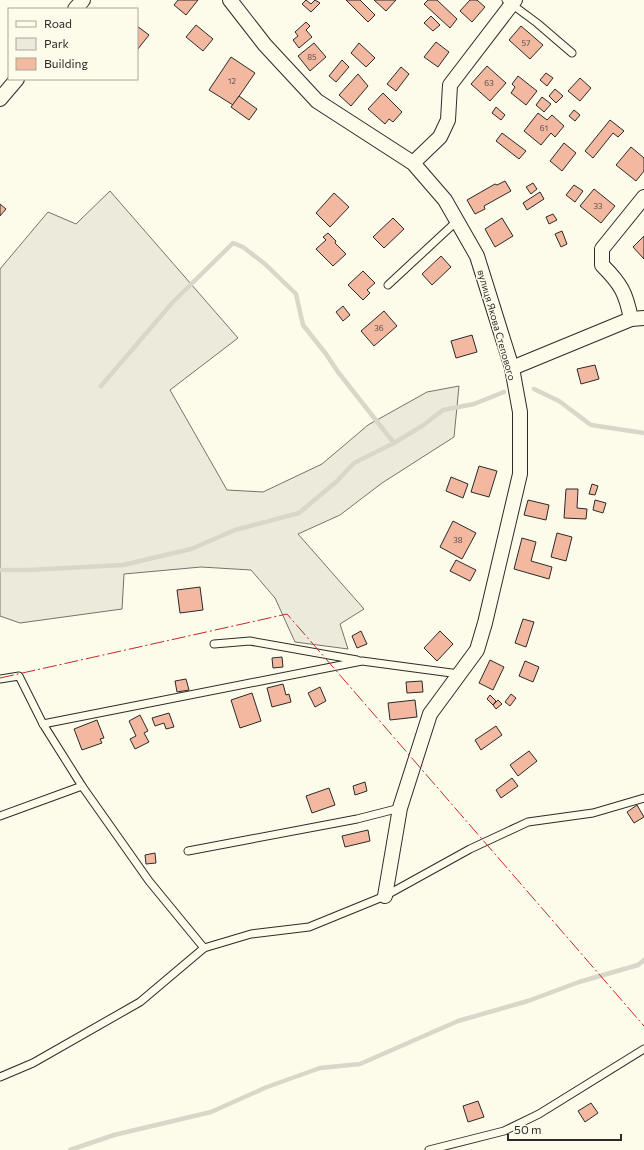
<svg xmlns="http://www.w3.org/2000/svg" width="644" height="1150" font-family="Commissioner,sans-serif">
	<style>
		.green { fill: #ecebdb; stroke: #74746e }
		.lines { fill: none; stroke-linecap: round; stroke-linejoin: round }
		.stream { stroke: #d8d7c9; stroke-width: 4.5 }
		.building { fill: #f2b8a0; stroke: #2b2b2b }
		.lane-casing { stroke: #2b2b2b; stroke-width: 9 }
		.street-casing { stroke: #2b2b2b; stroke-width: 16 }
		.lane { stroke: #fdfbea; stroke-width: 7 }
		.street { stroke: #fdfbea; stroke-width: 14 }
		.power { stroke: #c62828; stroke-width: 1; stroke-dasharray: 14 3 2 3; stroke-linecap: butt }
		.labels { text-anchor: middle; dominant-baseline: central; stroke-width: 3; stroke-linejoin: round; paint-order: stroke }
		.number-label { font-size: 8px; fill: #5d4e48 }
		.street-label { font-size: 10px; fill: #2b2b2b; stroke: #fdfbea }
	</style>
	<rect width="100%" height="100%" fill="#fdfbea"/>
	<!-- green -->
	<polygon class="green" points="110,191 238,338 170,390 227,490 263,492 322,464 368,425 427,392 459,386 454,437 382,483 340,515 298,534 364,609 340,624 348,649 295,642 275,598 251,570 201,567 124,574 122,609 20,623 0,616 0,269 48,212 76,224"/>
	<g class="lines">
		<!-- stream -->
		<g class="stream">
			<polyline points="101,386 173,302 233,243 243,247 265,264 296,294 303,325 326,354 338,372 394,443"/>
			<polyline points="534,389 559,401 591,425 644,433"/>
			<polyline points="0,570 29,570 123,565 191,549 235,530 299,513 336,482 354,463 394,443 422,426 443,410 474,404 504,392"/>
			<polyline points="70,1150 114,1135 211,1112 267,1087 320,1068 360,1064 458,1021 528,1001 579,982 638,965 644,960"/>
		</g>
	</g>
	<!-- building -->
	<g class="building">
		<polygon points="178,0 198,0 186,15 174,5"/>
		<polygon points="306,0 311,4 315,0 320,3 311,12 302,4"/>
		<polygon points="346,0 360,0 375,15 368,22"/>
		<polygon points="374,0 396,0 386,11"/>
		<polygon points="428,0 437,0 457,19 450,28 424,4"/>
		<polygon points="470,0 477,0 485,7 472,22 460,11"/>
		<polygon points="431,16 440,25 433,31 424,23"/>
		<polygon points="306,22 310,26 306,30 312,37 299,48 293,40 298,36 295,32"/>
		<polygon points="196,25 213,39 203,51 186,37"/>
		<polygon points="137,26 149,35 137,50"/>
		<polygon points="521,26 543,45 530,59 509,40"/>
		<polygon points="436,42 449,52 438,67 424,57"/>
		<polygon points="314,43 326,57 310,71 298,56"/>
		<polygon points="359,43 375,58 366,67 351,53"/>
		<polygon points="231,57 255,73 233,105 209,90"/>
		<polygon points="342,60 349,67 336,82 329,76"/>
		<polygon points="487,66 506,83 490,101 471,84"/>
		<polygon points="401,67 409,74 396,91 387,84"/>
		<polygon points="546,73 553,78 547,86 540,80"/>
		<polygon points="358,74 368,86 351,106 339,95"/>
		<polygon points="518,76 537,91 526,105 511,93 515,87 512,84"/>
		<polygon points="580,78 591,88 580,101 568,91"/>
		<polygon points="555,89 563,96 556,103 549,96"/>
		<polygon points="383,93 402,112 393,122 389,119 385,124 368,109"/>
		<polygon points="239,96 257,109 249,120 231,107"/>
		<polygon points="542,97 551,104 544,112 536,105"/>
		<polygon points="496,107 505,115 501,120 492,113"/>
		<polygon points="574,110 580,115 575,121 569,116"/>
		<polygon points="538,113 547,120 552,115 564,126 555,137 551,133 541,145 524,131"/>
		<polygon points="610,120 624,131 618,137 613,133 593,158 585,151"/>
		<polygon points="502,133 526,151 519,159 496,141"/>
		<polygon points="564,143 576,153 562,171 550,161"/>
		<polygon points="631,147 644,158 644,171 636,181 616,165"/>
		<polygon points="505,181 511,191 484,206 485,209 475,214 467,200 495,184 497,185"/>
		<polygon points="533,183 537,189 531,194 526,187"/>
		<polygon points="574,185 583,191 575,202 566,195"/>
		<polygon points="594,189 615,206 601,223 580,206"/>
		<polygon points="540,192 544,199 527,210 523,203"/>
		<polygon points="334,193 349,207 330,227 316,213"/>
		<polygon points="0,204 6,209 0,216"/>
		<polygon points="553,214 557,220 549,224 546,217"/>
		<polygon points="393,218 404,229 384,248 373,237"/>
		<polygon points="502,218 513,236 495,247 485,229"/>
		<polygon points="562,231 567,244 561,247 555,234"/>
		<polygon points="328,233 336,241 335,243 346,254 333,266 316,249 326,240 323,237"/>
		<polygon points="644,236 644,259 633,247"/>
		<polygon points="441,256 451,267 432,285 422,274"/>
		<polygon points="363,271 375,283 367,290 370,293 363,300 348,285"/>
		<polygon points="343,306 350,315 343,321 336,312"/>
		<polygon points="384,311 397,326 374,346 361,331"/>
		<polygon points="472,335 477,352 456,358 451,341"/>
		<polygon points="595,365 599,379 581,384 577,369"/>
		<polygon points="479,466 497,471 489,497 471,492"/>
		<polygon points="451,477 468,484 463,498 446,491"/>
		<polygon points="592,484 598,486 595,495 589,494"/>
		<polygon points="566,489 578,489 577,508 587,509 586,519 564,518"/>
		<polygon points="528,500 549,505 546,520 524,515"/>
		<polygon points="595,500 606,503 603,513 593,510"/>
		<polygon points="453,521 476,533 462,559 440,547"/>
		<polygon points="557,533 572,537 566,561 551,557"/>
		<polygon points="522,538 536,542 531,561 552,567 549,579 514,569"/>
		<polygon points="456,560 476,570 470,581 450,571"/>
		<polygon points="200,587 203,610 180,613 177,590"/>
		<polygon points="523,619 534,622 526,647 515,643"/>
		<polygon points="361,631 367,644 357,648 352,636"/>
		<polygon points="440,631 453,644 437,661 424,648"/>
		<polygon points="282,657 283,667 273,668 272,658"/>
		<polygon points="490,660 504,667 493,690 479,683"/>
		<polygon points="525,661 539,667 533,682 519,676"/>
		<polygon points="186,679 189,690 177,692 175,681"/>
		<polygon points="422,681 423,692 407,693 406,682"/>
		<polygon points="283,684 286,695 289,694 291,702 272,707 267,688"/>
		<polygon points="320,687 326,701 315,707 308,693"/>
		<polygon points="252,693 261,721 240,728 231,700"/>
		<polygon points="511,694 516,698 510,706 505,702"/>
		<polygon points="490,695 496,701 493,705 487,699"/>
		<polygon points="415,700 417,717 390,720 388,703"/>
		<polygon points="498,700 502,704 496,709 493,705"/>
		<polygon points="169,713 174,727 166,729 164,723 155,726 152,718"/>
		<polygon points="140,715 148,731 144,733 149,742 135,749 130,739 136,736 129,721"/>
		<polygon points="97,720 104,738 100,739 102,743 82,750 74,729"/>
		<polygon points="496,726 502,735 481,750 475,740"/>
		<polygon points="529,751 537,761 518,776 510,765"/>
		<polygon points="512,778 518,786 501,798 496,790"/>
		<polygon points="365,782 367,791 355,795 353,786"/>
		<polygon points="329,788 335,805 312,813 306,796"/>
		<polygon points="637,805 644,817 634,823 627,812"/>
		<polygon points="368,830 370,841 345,847 342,836"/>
		<polygon points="155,853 156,863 146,864 145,855"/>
		<polygon points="478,1101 484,1117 468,1122 463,1106"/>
		<polygon points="591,1103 598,1113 585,1122 578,1111"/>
	</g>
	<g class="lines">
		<!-- lane casing -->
		<g class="lane-casing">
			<g id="lane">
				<polyline points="506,0 537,23 572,53"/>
				<polyline points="388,285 458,220"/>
				<polyline points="214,644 250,641 357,660"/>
				<polyline points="0,679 19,676 43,724 82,786 149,881 204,948"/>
				<polyline points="43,724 362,661 459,674"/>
				<polyline points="0,816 82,786"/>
				<polyline points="188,851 357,819 400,808"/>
				<polyline points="0,1077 33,1063 140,1002 204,948 251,934 309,927 385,896 470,849 528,822 593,813 644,798"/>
				<polyline points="429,1150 504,1131 539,1114 644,1049"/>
			</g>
		</g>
		<!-- street casing -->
		<g class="street-casing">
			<g id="street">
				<polyline points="230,0 265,45 317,101 413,163 445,200 477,256 512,368 520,412 520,474 485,623 477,650 430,714 400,808 385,896"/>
				<polyline points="75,9 83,0"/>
				<polyline points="0,99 17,79"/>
				<polyline points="413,163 440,137 448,120 450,85 515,0"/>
				<path d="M631 319C626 293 621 284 602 265V249L644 197"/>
				<polyline points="512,368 631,319 644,318"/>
			</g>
		</g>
		<!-- lane -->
		<use href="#lane" class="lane"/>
		<!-- street -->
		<use href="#street" class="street"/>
		<!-- power -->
		<polyline class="power" points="0,678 287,614 644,1026"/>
	</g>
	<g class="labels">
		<!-- number labels -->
		<g class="number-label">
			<text x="526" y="43">57</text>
			<text x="312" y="57">85</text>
			<text x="232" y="81">12</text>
			<text x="489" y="83">63</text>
			<text x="544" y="128">61</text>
			<text x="598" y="206">33</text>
			<text x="379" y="328">36</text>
			<text x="458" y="540">38</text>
		</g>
		<!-- street labels -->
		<g class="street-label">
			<text transform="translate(497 325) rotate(74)">вулиця Якова Степового</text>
		</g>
	</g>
	<!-- legend -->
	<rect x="8" y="8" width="130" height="72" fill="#fdfbea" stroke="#a9a89e"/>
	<rect x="16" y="21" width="20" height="6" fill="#fdfbea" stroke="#a9a89e"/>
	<text x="44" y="28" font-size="12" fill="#2b2b2b">Road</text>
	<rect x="16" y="38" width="20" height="12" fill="#ecebdb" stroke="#a9a89e"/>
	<text x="44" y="48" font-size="12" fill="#2b2b2b">Park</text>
	<rect x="16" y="58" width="20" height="12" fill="#f2b8a0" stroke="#a9a89e"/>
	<text x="44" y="68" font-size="12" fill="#2b2b2b">Building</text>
	<!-- scale -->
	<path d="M508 1134v6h113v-6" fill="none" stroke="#2b2b2b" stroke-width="2"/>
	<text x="514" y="1134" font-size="12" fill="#2b2b2b" stroke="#fdfbea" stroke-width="3" paint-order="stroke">50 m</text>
</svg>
